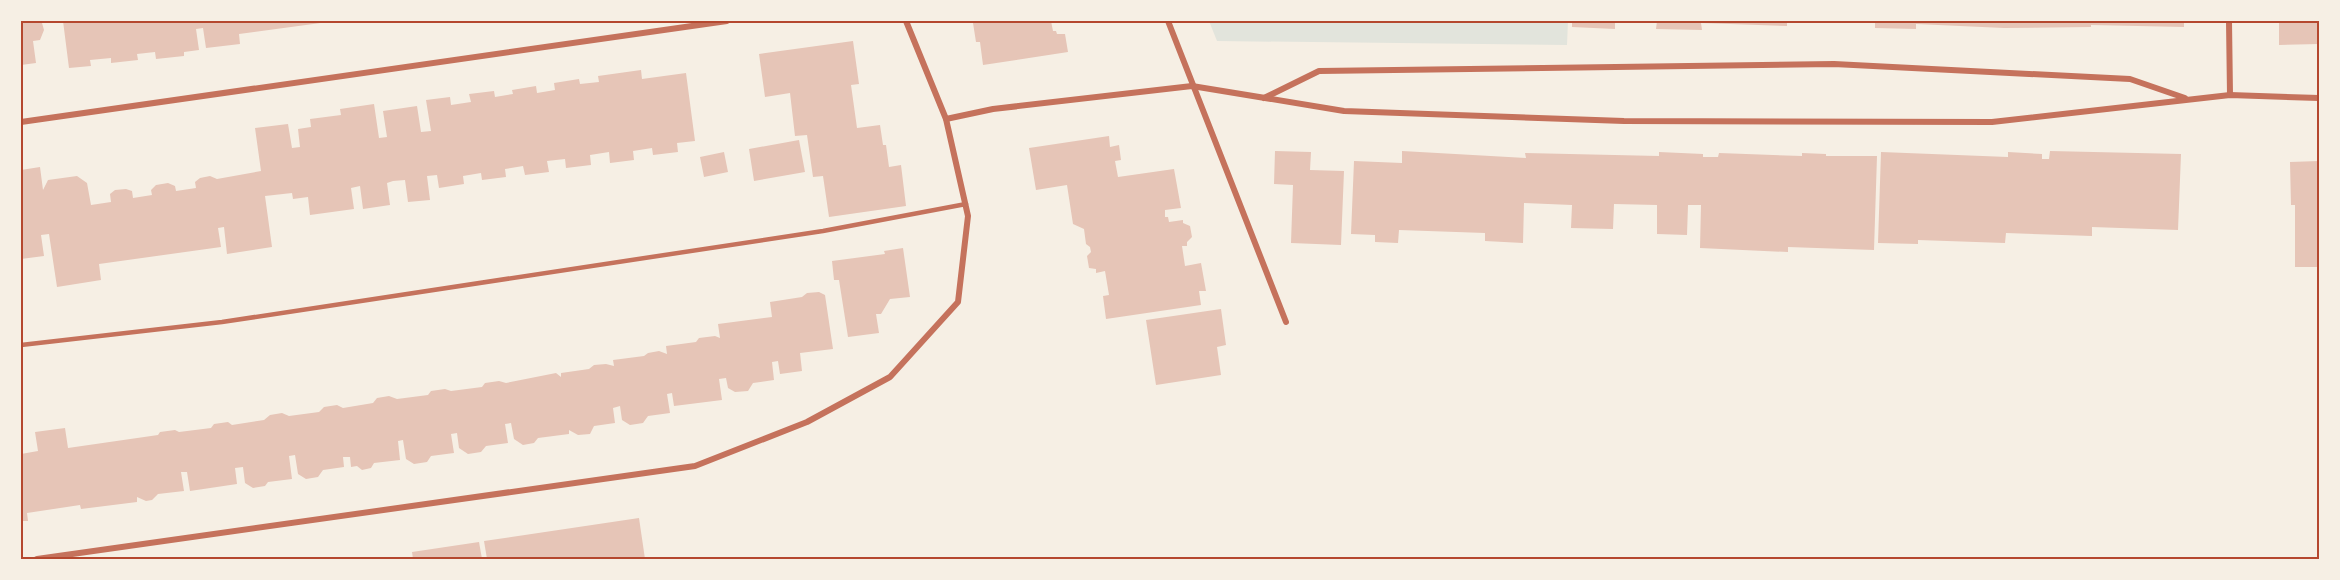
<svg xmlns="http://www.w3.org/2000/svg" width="2340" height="580" font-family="'Source Serif 4',serif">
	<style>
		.green { fill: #e2e4dc }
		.building { fill: #e6c5b7 }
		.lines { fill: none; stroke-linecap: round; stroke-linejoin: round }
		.service { stroke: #c5725c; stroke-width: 4.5 }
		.minor { stroke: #c5725c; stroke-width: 6 }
		.neatline { fill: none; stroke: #b5482f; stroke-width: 2 }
	</style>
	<rect width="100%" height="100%" fill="#f6efe4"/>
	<!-- green -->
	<polygon class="green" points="1209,21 1568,21 1567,45 1217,41"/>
	<!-- building -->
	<g class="building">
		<polygon points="21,21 41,21 42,23 44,30 40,40 33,41 36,63 21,65"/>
		<polygon points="63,21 328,21 328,22 239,34 240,44 206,48 203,28 196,29 199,50 184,52 184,56 156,59 155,52 137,54 138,60 111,63 111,58 90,60 91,66 69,68"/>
		<polygon points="986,21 1051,21 1053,31 1056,31 1057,34 1065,34 1068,52 983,65 980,42 976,42 973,23"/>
		<polygon points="1572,21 1615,21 1615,29 1572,27"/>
		<polygon points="1657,21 1787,21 1787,26 1701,23 1702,30 1656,29"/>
		<polygon points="1875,21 2184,21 2184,27 2091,25 2091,27 2004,28 1916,24 1916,29 1875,28"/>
		<polygon points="2279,21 2319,21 2319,44 2279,45"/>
		<polygon points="853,41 859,84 851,85 857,128 880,125 883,145 886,145 889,167 901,165 906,206 829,217 823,176 813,177 807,135 795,136 790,93 765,97 759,54"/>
		<polygon points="641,70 642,79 686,73 695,141 677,143 678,152 653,155 652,148 633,151 634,160 610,163 609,152 590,155 591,165 566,168 565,159 547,161 549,172 525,175 523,166 505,169 506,177 482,180 481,173 463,176 464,184 439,188 437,175 427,176 430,200 408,202 405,180 393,181 387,183 390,205 363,209 360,186 351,188 354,209 310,215 308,197 293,199 292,193 265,196 272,247 227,254 224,227 218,228 221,247 99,264 101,280 57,287 49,234 41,235 44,256 21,259 21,170 40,167 43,190 48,180 77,176 87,183 91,205 111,202 110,194 115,190 126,189 132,191 133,198 152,195 151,190 156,185 168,183 175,186 176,191 196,188 195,182 200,178 210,176 217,179 261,171 255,128 288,124 292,148 300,147 298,129 311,127 310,119 341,115 340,109 374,104 379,138 387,137 383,111 417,106 421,132 431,131 426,100 450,97 451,105 471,102 469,94 494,91 495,97 513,94 512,90 536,86 537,93 555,90 554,83 579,79 580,84 599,82 598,76"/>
		<polygon points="1109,136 1110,147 1119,145 1121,160 1115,161 1118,177 1174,169 1181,208 1165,210 1165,217 1168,217 1169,222 1183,220 1183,223 1190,226 1192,237 1187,242 1187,246 1182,246 1185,266 1201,263 1206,291 1199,291 1201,305 1106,319 1103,296 1109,295 1105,271 1096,273 1096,269 1089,268 1087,256 1091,252 1090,247 1086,244 1084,229 1073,224 1067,185 1036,190 1029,148"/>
		<polygon points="799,140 805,172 754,181 749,149"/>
		<polygon points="1275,151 1311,152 1310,170 1344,171 1341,245 1291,243 1293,185 1274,184"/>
		<polygon points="1402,151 1526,158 1525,153 1659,156 1659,152 1703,154 1703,157 1718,157 1719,153 1802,156 1802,153 1826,154 1826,156 1877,156 1874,250 1788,247 1788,252 1700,248 1701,205 1688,205 1687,235 1657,234 1657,205 1614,204 1613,229 1571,228 1572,205 1524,203 1523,243 1485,241 1485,233 1399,230 1398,243 1375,242 1375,235 1351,234 1354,161 1402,163"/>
		<polygon points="2050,151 2181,154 2178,230 2092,227 2092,236 2006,233 2005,243 1918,240 1918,244 1878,243 1881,152 2008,157 2008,152 2042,154 2042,159 2049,159"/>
		<polygon points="724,152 728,172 704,177 700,157"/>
		<polygon points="2319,161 2319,267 2295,267 2295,205 2291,205 2290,162"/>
		<polygon points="903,248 910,297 890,299 881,314 876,314 879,333 848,337 839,280 834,280 832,261 885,254 884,251"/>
		<polygon points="819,292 825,295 833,349 800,353 802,371 780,374 778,361 772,362 774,380 753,383 748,391 735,392 728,388 726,378 719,379 722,400 674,406 672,393 667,394 670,413 648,416 643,423 630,425 622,420 620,406 613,408 615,423 594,426 590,434 578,435 569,430 569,434 538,438 534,443 523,445 514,439 511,423 505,424 508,443 486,446 481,452 468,454 459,448 457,433 451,434 454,453 431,456 427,462 414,464 406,459 403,440 398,441 400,460 374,463 371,468 362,470 357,466 351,467 350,457 343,457 344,467 323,470 318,477 306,479 298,474 295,455 289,456 292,479 268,482 265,486 253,488 245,483 243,467 235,468 237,484 190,491 187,472 181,472 184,491 158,494 152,500 146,501 137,497 137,502 81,509 80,505 27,513 28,521 21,521 21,454 38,451 35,432 65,428 68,448 158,435 160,432 175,430 179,432 211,428 214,424 228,422 232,425 264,420 270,415 282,413 289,416 319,412 324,407 337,405 343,408 373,403 377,398 389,396 397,399 428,395 431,391 445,389 451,391 482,387 485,383 499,381 506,383 556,373 561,377 561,373 589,369 594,365 606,364 614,366 613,360 644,356 648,353 659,351 667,354 666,346 696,342 699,338 715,336 720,338 718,324 772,317 770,302 802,297 807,293"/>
		<polygon points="1221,309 1226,345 1217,347 1221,375 1156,385 1146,320"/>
		<polygon points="639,518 645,559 487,559 484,541"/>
		<polygon points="479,542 482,559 413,559 412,552"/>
	</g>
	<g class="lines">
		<!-- service -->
		<polyline class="service" points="21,345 222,322 823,231 966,204"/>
		<!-- minor -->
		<g class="minor">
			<polyline points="1168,21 1286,322"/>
			<polyline points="2229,21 2230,95"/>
			<polyline points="1264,98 1319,71 1834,64 2130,79 2185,98"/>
			<polyline points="946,119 993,109 1192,86 1344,111 1624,121 1992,122 2230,95 2319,98"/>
			<polyline points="21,122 727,21"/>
			<polyline points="37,559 695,466 807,422 890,377 958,302 968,216 946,119 906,21"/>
		</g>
	</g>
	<!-- border -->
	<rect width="2340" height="580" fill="none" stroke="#f6efe4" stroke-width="45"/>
	<rect x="22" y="22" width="2296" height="536" class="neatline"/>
</svg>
